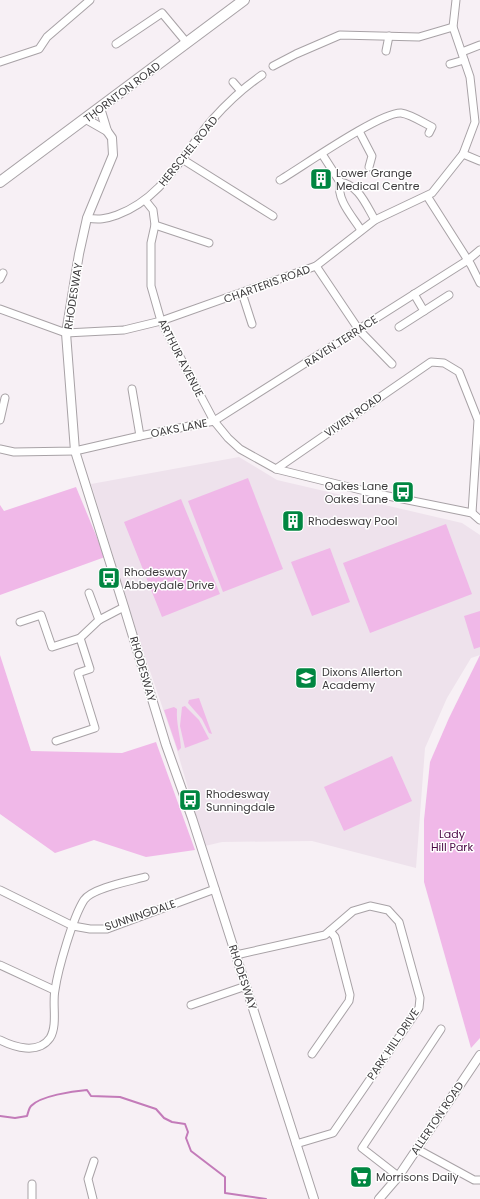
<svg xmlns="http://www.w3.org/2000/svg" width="480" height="1199" font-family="Poppins,sans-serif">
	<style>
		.built { fill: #eee2ec }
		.green { fill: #f0b8e8 }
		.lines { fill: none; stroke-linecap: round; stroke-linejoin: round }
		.stream { stroke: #c37bb9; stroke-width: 2 }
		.minor-casing { stroke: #a8a2a6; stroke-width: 9 }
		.tertiary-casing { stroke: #a8a2a6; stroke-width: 10 }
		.secondary-casing { stroke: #a8a2a6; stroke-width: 12 }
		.minor { stroke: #fff; stroke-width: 7 }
		.tertiary { stroke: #fff; stroke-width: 8 }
		.secondary { stroke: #fff; stroke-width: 10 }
		.labels { text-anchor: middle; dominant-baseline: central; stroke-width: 3; stroke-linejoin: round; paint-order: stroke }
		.street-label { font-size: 11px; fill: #3d3b3d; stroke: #fff }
		.poi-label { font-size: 11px; fill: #3d3b3d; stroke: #fff; text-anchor: start }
		.park-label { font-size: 11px; fill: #490644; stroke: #fff }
	</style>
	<rect width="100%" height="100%" fill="#f7f0f5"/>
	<!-- built -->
	<polygon class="built" points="239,457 277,480 462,523 480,535 480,655 471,658 447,698 425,748 416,868 312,841 222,842 205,846 176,747 137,633 91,484"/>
	<!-- green -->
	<g class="green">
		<polygon points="248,478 283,569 223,592 188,501"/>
		<polygon points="76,487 105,557 0,595 0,505 4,511"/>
		<polygon points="181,499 220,594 162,617 124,522"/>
		<polygon points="446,524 472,594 370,633 343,563"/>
		<polygon points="330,548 350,602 312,616 291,562"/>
		<polygon points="480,611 480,647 474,649 464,616"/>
		<polygon points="0,655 31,751 122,753 156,742 195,850 146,857 94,840 55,853 0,814"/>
		<polygon points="480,655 480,1038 471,1048 424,882 424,820 430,762 449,718"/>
		<polygon points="199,698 212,734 209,733 202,719 188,703 189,700"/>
		<polygon points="185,706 199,720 209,739 185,748 180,726 182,707"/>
		<path d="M174 707 177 709C176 723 180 734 181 748L178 751 164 710Z"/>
		<polygon points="392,756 412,801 344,831 324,787"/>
	</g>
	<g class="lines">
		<!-- stream -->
		<path class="stream" d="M0 1116 15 1118 27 1116C28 1113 29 1108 31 1106 40 1096 73 1091 87 1090L91 1096 120 1097 156 1109 164 1118 172 1122 185 1124 188 1132 186 1138 191 1151 225 1177V1193L266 1199"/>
		<!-- minor casing -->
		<g class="minor-casing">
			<g id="minor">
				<polyline points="116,44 162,13 187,43"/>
				<polyline points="386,51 389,36"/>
				<polyline points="462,52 480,45"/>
				<polyline points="0,62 39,49 47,37 90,0"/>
				<polyline points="450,64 464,60"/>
				<polyline points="273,66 296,54 340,35 419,37 453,27"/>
				<polyline points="233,82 240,90"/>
				<polyline points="359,131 372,156 369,167"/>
				<path d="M322 154 340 182C336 199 352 216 361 230"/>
				<polyline points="463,154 480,161"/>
				<polyline points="182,159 273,216"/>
				<path d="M280 180C302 167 380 112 401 113 410 114 424 123 432 127L429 133"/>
				<path d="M340 182C359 185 366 205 375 220"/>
				<polyline points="427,196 471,265 480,283"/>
				<polyline points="145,200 153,210 155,225 151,243 151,286 161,321 214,421 468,260 480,250"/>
				<path d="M87 218C99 220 106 219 117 215 163 198 182 155 212 120 227 103 243 88 262 75"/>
				<polyline points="155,225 209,243"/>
				<polyline points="316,266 359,330 392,364"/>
				<polyline points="0,279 3,273"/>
				<polyline points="242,293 252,324"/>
				<polyline points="0,309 66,333 124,330 161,321 316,266 375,220 432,193 463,154 475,122 470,77 453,27 456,0"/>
				<polyline points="424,311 449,295"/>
				<polyline points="399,327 424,311 414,294"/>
				<polyline points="132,389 140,436"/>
				<polyline points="0,420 5,398"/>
				<polyline points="0,449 14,452 75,451 140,436 214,421 228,438 240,449 276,469 373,493 472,513 480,520"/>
				<polyline points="276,469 431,362 444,363 459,372 478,420 472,513"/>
				<polyline points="89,593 99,620"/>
				<polyline points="20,622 41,615 52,647 80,638 99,620 124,607"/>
				<polyline points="56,741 95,728 78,673 90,669 80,638"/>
				<polyline points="0,890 73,926 90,929 107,929 215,889"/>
				<polyline points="236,955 325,935 353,911 370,906 388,910 399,922 420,998 419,1008 333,1133 296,1144"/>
				<polyline points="0,965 54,990"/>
				<polyline points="191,1005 246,986"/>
				<path d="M0 1040C14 1047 38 1055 50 1038 58 1025 52 1004 55 990 58 969 73 917 84 900 92 888 131 881 145 877"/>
				<polyline points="312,1054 349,1001 350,995 335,937 330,931"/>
				<polyline points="417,1149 474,1180 480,1180"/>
				<polyline points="398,1176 362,1148 441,1029"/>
				<polyline points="32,1199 32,1184"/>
				<polyline points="93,1199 88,1179 94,1161"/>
			</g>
		</g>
		<!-- tertiary casing -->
		<g class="tertiary-casing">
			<g id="tertiary">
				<polyline points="100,108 107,131 112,138 113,155 87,218 79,254 66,333 75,451 124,607 166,745 192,818 314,1199"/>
				<polyline points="86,119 107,131"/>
				<polyline points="379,1199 398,1177 480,1055"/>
			</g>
		</g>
		<!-- secondary casing -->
		<g class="secondary-casing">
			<polyline id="secondary" points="0,182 244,0"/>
		</g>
		<!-- minor -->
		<use href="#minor" class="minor"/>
		<!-- tertiary -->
		<use href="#tertiary" class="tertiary"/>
		<!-- secondary -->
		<use href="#secondary" class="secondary"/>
	</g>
	<!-- icons -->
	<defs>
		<g id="building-square" transform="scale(1.15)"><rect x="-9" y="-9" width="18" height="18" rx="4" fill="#008641" stroke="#fff"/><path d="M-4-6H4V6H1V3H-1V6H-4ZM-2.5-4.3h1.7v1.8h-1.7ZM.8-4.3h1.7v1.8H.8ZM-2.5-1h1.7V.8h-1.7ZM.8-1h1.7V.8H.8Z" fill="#fff"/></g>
		<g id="bus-square" transform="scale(1.15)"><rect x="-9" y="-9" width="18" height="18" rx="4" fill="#008641" stroke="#fff"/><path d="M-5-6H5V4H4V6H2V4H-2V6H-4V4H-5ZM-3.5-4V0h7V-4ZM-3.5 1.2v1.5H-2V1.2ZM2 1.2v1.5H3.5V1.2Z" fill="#fff"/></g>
		<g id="school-square" transform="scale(1.15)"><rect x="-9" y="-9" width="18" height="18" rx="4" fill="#008641" stroke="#fff"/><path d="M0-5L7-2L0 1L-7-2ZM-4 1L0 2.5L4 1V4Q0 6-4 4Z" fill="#fff"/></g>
		<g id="supermarket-square" transform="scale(1.15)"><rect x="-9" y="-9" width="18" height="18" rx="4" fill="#008641" stroke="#fff"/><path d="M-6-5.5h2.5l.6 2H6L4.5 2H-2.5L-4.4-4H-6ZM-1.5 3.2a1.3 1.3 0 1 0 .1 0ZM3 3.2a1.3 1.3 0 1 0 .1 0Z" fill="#fff"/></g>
	</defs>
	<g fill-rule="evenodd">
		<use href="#building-square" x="321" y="179"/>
		<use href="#bus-square" x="403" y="492"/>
		<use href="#building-square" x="293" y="521"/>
		<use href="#bus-square" x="109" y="578"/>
		<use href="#school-square" x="306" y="678"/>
		<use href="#bus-square" x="190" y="800"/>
		<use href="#supermarket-square" x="361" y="1177"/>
	</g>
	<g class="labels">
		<!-- street labels -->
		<g class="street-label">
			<text transform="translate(122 92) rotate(-37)">THORNTON ROAD</text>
			<text transform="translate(188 151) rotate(-51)">HERSCHEL ROAD</text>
			<text transform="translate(267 284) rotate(-20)">CHARTERIS ROAD</text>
			<text transform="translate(73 296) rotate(-81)">RHODESWAY</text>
			<text transform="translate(341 341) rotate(-33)">RAVEN TERRACE</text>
			<text transform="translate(181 358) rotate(63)">ARTHUR AVENUE</text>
			<text transform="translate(353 415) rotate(-35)">VIVIEN ROAD</text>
			<text transform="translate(179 428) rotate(-11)">OAKS LANE</text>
			<text transform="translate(143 669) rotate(74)">RHODESWAY</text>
			<text transform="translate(140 915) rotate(-19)">SUNNINGDALE</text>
			<text transform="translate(243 977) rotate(72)">RHODESWAY</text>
			<text transform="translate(393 1044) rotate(-56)">PARK HILL DRIVE</text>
			<text transform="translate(437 1118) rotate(-56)">ALLERTON ROAD</text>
		</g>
		<!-- poi labels -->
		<g class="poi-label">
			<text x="336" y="173">Lower Grange<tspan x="336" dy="13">Medical Centre</tspan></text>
			<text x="388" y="486" text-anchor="end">Oakes Lane<tspan x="388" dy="13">Oakes Lane</tspan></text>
			<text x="308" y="521">Rhodesway Pool</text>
			<text x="124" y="572">Rhodesway<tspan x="124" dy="13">Abbeydale Drive</tspan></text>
			<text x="322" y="672">Dixons Allerton<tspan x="322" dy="13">Academy</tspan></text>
			<text x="206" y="794">Rhodesway<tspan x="206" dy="13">Sunningdale</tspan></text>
			<text x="376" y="1177">Morrisons Daily</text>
		</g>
		<!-- park labels -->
		<g class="park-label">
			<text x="452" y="834">Lady<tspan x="452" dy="13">Hill Park</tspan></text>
		</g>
	</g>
</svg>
